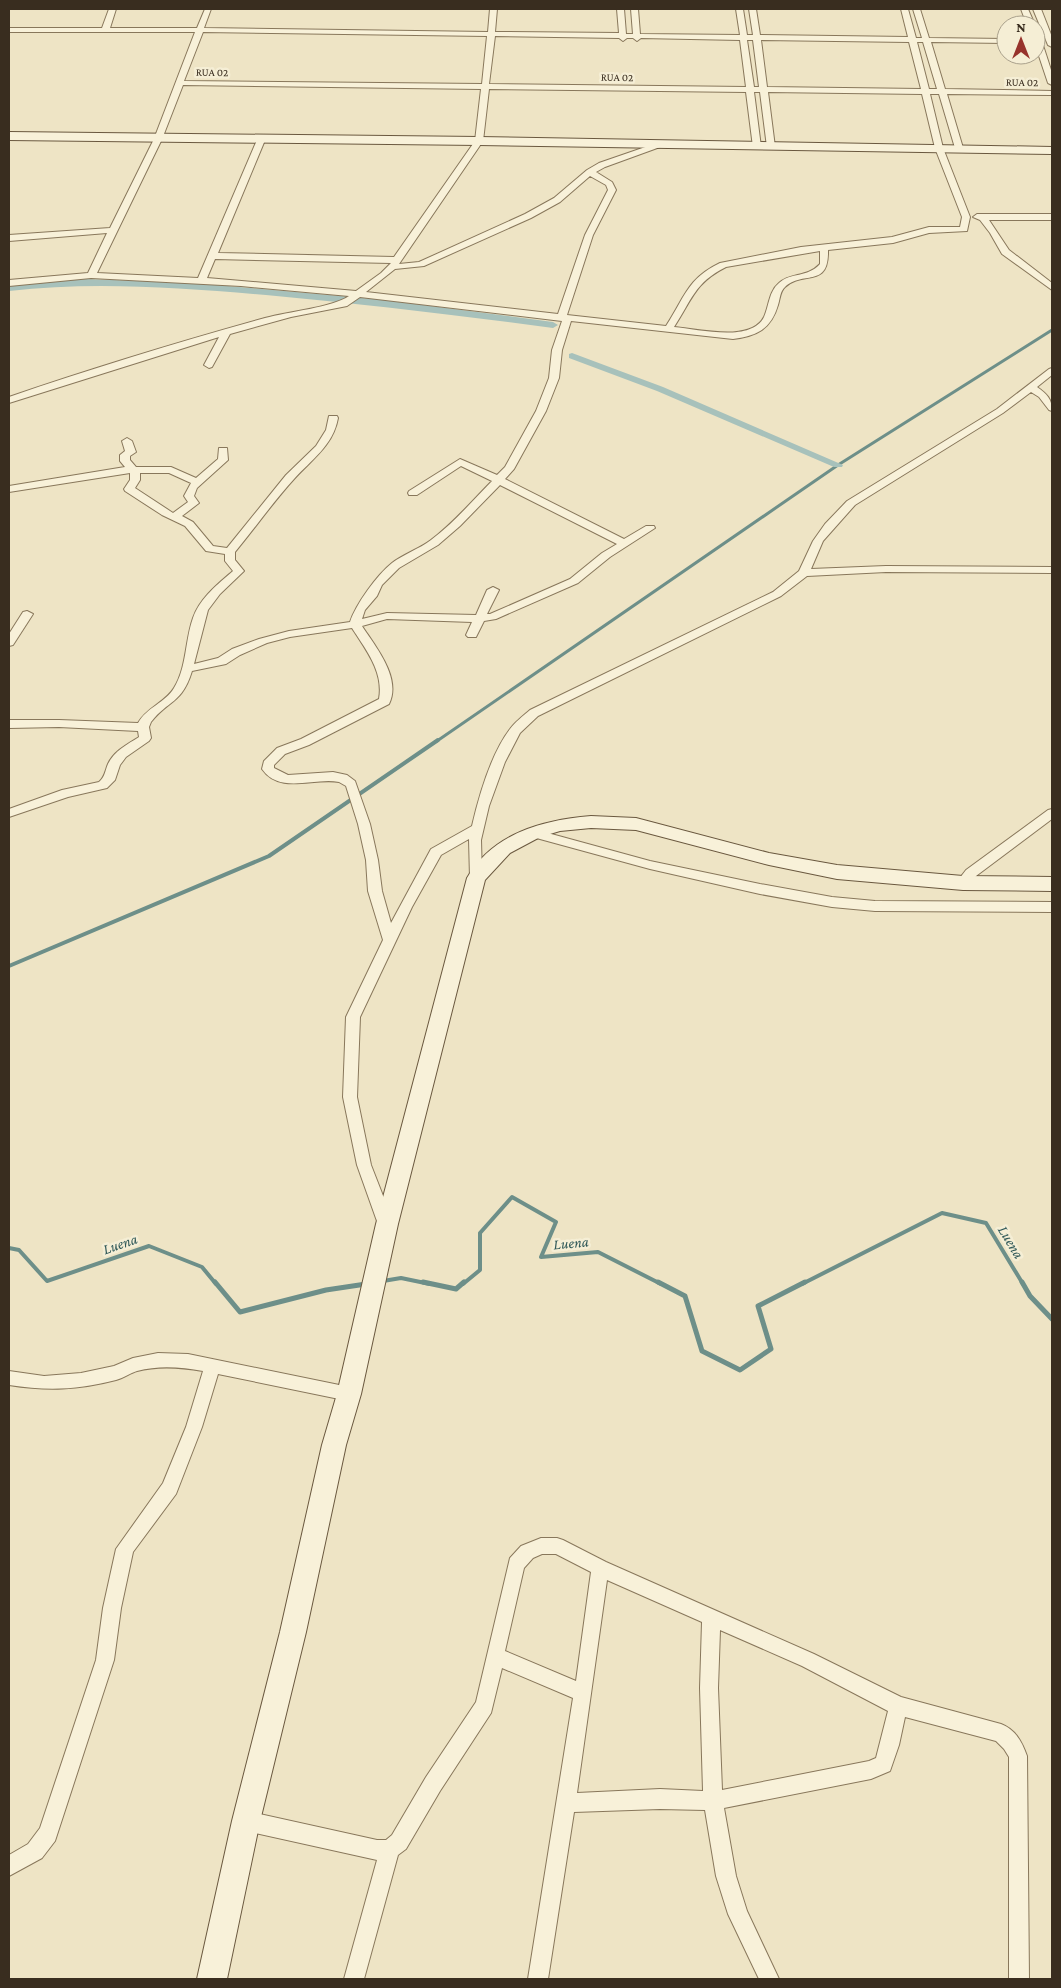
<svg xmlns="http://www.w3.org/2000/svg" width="1061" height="1988" font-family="'Crimson Pro',serif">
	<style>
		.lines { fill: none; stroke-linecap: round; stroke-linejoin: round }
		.stream-far2 { stroke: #6d8f89; stroke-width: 3 }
		.stream-far1 { stroke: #6d8f89; stroke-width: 4 }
		.stream { stroke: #6d8f89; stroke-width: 5 }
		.canal { fill: #a7c1bb; fill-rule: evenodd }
		.street-casing { stroke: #88775b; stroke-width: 2 }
		.secondary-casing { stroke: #6a583f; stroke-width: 2 }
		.street { fill: #f8f1d9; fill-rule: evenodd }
		.secondary { fill: #f8f1d9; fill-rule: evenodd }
		.labels { text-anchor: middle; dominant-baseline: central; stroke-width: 5; stroke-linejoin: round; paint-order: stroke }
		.far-street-label { font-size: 11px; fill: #392d1f; stroke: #f5eed5 }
		.water-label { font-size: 15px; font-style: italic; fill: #2f5858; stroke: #f5eed5 }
	</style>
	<rect width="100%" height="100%" fill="#eee4c5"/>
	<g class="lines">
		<!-- stream-far2 -->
		<polyline class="stream-far2" points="437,741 838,465 1052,330"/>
		<!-- stream-far1 -->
		<g class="stream-far1">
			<polyline points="9,966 269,856 438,740"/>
			<polyline points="9,1248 19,1250 47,1281 149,1246 202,1267 216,1284"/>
			<polyline points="383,1281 401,1278 430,1284"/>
			<polyline points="463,1284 480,1270 480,1233 512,1197 556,1222 541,1257 598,1252 661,1284"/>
			<polyline points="802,1284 942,1213 986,1223 1023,1284"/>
		</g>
		<!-- stream -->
		<g class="stream">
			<polyline points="215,1282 240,1312 326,1290 366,1284"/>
			<polyline points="423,1282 456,1289 464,1282"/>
			<polyline points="658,1282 685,1296 702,1351 740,1370 771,1349 758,1306 805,1282"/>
			<polyline points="1022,1282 1030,1296 1052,1319"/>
		</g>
		<!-- canal -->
		<g class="canal">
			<path d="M86 279 194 283 385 300 553 322 558 325 553 328C457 315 362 304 266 295 180 288 95 281 9 291V285Z"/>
			<polygon points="572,353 663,387 843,465 842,467 834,467 657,391 569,358 569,354"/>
		</g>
		<!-- street casing -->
		<g class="street-casing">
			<g id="street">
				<path d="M109 9H116L110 28H197L205 9H211L204 28 488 32 490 9H497L495 32 619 33 617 9H624L626 34H633L631 9H638L640 34 740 35 736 9H743L747 35H753L749 9H756L760 35 908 37 901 9H908L916 38H922L913 9H920L929 38 1006 39V43L931 42 945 89 1052 91V95L947 94 963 148 959 150 955 148 939 94H930L943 148 970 217 967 231 929 233 893 243 828 250C829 289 803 270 785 287 780 291 780 299 778 305 771 329 757 336 733 339L571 321 562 350 559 378 546 411 514 469 505 479 624 539 646 526H654L655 528 610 557 578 583 496 619 484 621 476 637H468L466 635 472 622 387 619 362 626C375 646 402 678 389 704L309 745 285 754 274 765V768L288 775 333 772 347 775 355 781 370 824 378 860 382 891 391 923 431 849 472 826C479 796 491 754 510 729 515 722 523 716 530 710L773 592 799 571 813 541 825 524 847 501 997 409 1049 369 1052 368V375L1037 387C1047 394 1052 399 1052 411L1049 410 1039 397 1031 392 1003 413 855 505 823 541 811 569 886 566 1052 567V573L886 572 807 576 781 596 538 716 520 733 505 762 489 806 481 840 482 878 481 881H471L470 878 469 839 441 855 412 907 360 1017 357 1097 371 1165 394 1224 391 1228 386 1230 381 1228 378 1224 357 1165 343 1097 346 1017 383 940 368 891 366 860 358 824 346 786 339 782C314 777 280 795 262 769L264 761 277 748 301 739 379 699C384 672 366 650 352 628L290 637 267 643 240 655 226 664 192 671C182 704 168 700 151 722L149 727 151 738 149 741 126 757 120 765 115 780 107 788 68 797 9 817V809L62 790 99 782C105 777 105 771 108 764 114 751 128 744 139 737L138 731 59 727 9 728V720H59L138 723C147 707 165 703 174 688 187 667 185 640 193 618 200 598 218 584 233 571L225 561V554L206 551 185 526 162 515 125 491 124 489 130 480V473L9 492V486L125 467 120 461V455L125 451 122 441 127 438 132 441 136 452 130 456V460L136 467H171L196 478 218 459 219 448H227L228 460 197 488 194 496 199 503 182 516 193 522 213 546 227 548 286 475 316 446 326 430 329 416H337L338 418C333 446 311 460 294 479 273 502 255 528 235 552V560L244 571 220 594 208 610 194 664 218 658 232 649 259 639 289 631 350 622C356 604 377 575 392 563 404 554 419 549 431 540 454 523 472 501 492 481L461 466 417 495H409L408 493 409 491 460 459 497 475 505 467 536 411 549 378 552 350 562 321 360 297 347 306 291 317 230 334 212 367 209 368 204 365 219 337 9 403V397C93 368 179 342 265 318 287 312 334 307 349 296L241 286 91 278 9 286V280L88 273 107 233 9 241V235L110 228 154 139 195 32H9V28H102ZM203 32 487 36 482 84 184 81ZM495 36 619 38 623 41 627 38H633L637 41 641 38 740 40 746 87 489 84ZM747 40H753L759 87H754ZM761 40 909 42 921 89 767 87ZM917 42H923L937 89H929ZM183 85 481 89 475 141 394 257 218 253 265 140 261 138 257 140 198 278 97 273 162 139ZM489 89 746 92 753 147 757 149 761 147 754 92H760L767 147 771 149 775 147 768 92 922 94 935 148 962 217 960 227H929L892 237 801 247 720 263C687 279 685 297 666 326L567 315 593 235 616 190 612 182 596 172 605 167 660 147 661 145 657 143 599 163 587 170 554 198 525 214 419 262 399 264 483 141ZM590 176 606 185 608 190 585 235 558 314 366 292 395 269 424 266 531 218 560 202ZM820 251V264C807 278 791 272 779 283 769 291 769 306 764 317 751 343 698 329 674 327 692 300 694 283 726 267ZM215 259 391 263 381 273 356 291 207 278ZM140 473H169L191 483 184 496 188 502 173 513 170 511 135 488 140 480ZM500 485 617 544 602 553 570 579 490 614H487L499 590 493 587 487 590 476 615 387 613 362 619 365 610 377 596 382 585 399 568 438 545 460 526Z"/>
				<polygon points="1021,9 1028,9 1035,25 1027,25"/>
				<polygon points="1033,9 1041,9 1052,37 1052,47 1048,45"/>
				<polygon points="1036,34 1040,36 1052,73 1052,85 1048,83 1036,47"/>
				<polygon points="1052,214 1052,220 989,220 1009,250 1052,283 1052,290 1002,254 990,233 980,220 973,217 977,214"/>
				<polygon points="27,611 33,614 13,645 9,646 9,634 23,612"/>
				<polygon points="1052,809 1052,819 976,876 968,886 958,886 956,883 966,870 1048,810"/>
				<polygon points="533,829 650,861 760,884 832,897 875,901 1052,902 1052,912 875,911 832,907 760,894 650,869 529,836 527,833 529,830"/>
				<path d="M158 1353 188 1354 349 1387 355 1389 357 1394 355 1399 349 1401 218 1374 202 1427 176 1494 133 1552 121 1608 114 1660 55 1841 42 1858 9 1876V1855L28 1844 40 1828 96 1660 103 1608 116 1549 163 1483 186 1427 203 1371C181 1367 159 1365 137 1371 130 1373 124 1378 116 1380 78 1390 47 1391 9 1385V1371L44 1376 81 1373 114 1366 133 1358Z"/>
				<path d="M541 1538H557L563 1540 606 1562 814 1654 901 1697 1001 1724C1016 1730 1022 1742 1027 1756L1029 1979H1009V1757L1004 1749 996 1741 905 1717 899 1745 890 1771 871 1779 724 1808 736 1876 747 1911 779 1979H759L728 1914 716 1876 705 1810 660 1809 574 1812 548 1979H528L573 1698 502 1668 491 1713 440 1791 406 1849 398 1855 364 1979H344L377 1860 246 1831 239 1828 236 1821 239 1814 246 1811 377 1840H386L392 1835 426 1777 476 1702 510 1558 521 1546ZM542 1554H556L591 1572 576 1681 505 1651 524 1568 533 1558ZM607 1580 702 1622 700 1688 703 1791 660 1789 577 1793ZM720 1630 802 1666 888 1711 876 1758 869 1761 722 1790 718 1688Z"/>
			</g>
		</g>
		<!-- secondary casing -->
		<g class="secondary-casing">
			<g id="secondary">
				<polygon points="9,132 479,137 1052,147 1052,154 479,145 9,140"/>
				<path d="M591 816 636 818 769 853 837 865 963 876 1052 877V891L963 890 837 879 769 865 636 830 591 828 560 831 540 837 510 853 485 880 398 1224 361 1394 346 1445 306 1632 260 1821 227 1979H197L232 1821 280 1632 322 1445 337 1394 376 1224 467 878C493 833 543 820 591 816Z"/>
			</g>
		</g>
		<!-- street -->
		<use href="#street" class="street"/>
		<!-- secondary -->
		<use href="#secondary" class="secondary"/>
	</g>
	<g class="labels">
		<!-- far-street labels -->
		<g class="far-street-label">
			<text transform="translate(212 72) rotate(1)">RUA 02</text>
			<text transform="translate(617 77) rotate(1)">RUA 02</text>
			<text transform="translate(1022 82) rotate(1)">RUA 02</text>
		</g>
		<!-- water labels -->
		<g class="water-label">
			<text transform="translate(1011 1242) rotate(59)">Luena</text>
			<text transform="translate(571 1243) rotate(-5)">Luena</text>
			<text transform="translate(120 1244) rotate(-19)">Luena</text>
		</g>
	</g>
	<!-- border -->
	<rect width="1061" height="1988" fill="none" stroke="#392d1f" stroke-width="20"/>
	<!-- north arrow -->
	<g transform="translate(1021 40)"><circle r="24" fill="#f5eed5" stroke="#aaa18c"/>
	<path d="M0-4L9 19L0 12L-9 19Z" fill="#97332c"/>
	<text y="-8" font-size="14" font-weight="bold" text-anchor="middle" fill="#392d1f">N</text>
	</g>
</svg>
